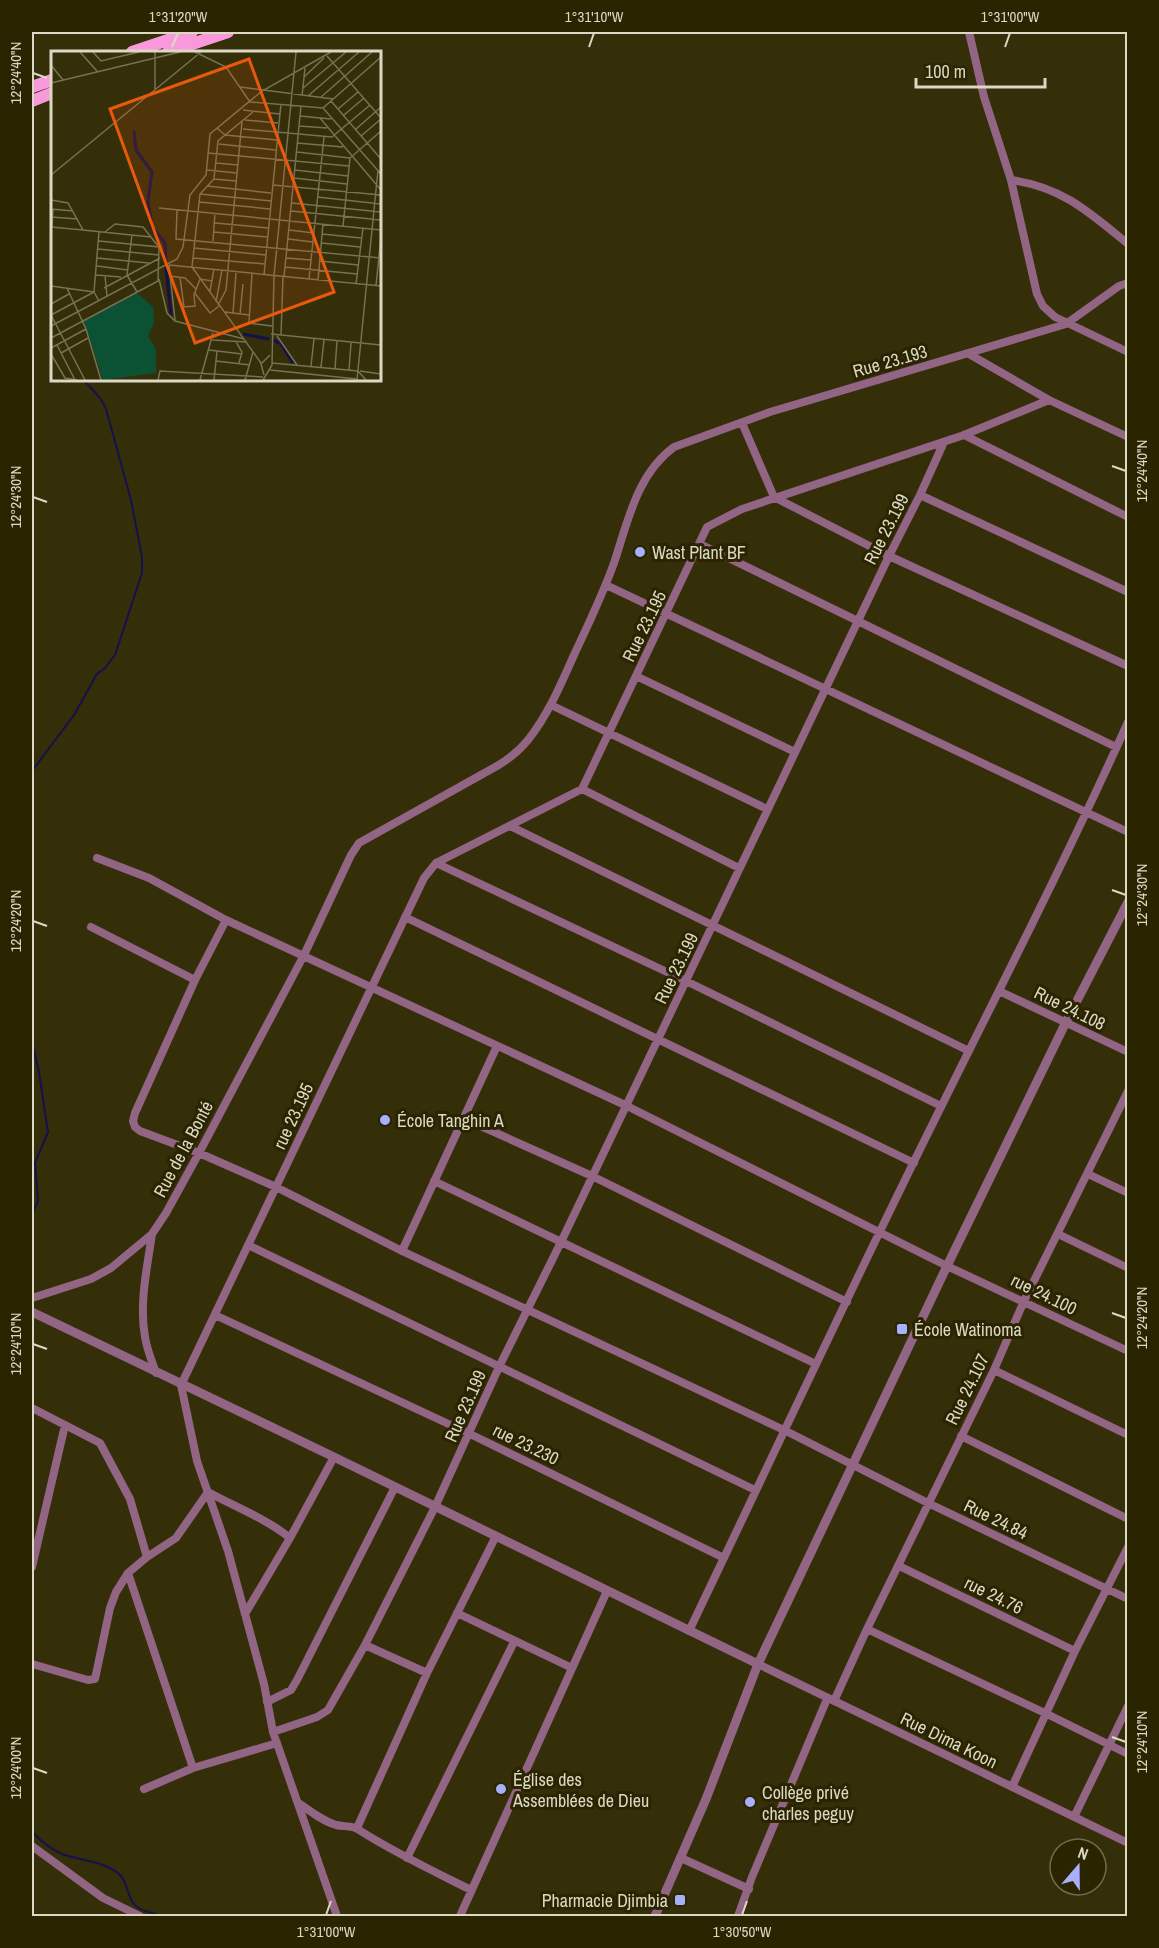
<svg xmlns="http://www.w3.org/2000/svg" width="1159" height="1948" viewBox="0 0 1159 1948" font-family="'Archivo Narrow',sans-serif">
<rect width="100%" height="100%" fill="#342e09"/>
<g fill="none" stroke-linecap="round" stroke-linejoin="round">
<path stroke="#16104c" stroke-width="2" d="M32,771L74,715L97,674L105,668L115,655L142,573V557L131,500L106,409C101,396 92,390 84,380
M32,1042L39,1072L48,1132L35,1163L38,1201L32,1214
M32,1832C41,1841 50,1849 62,1854C78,1860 108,1862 120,1875C128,1883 127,1896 134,1904C140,1912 151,1911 159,1916"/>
<path stroke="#936585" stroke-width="8" d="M969,32L984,97L1011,180L1037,294L1043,306L1055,317L1128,352
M1011,180C1062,187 1089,212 1128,244
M969,354L1049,400L1128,437
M742,423L774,497L889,556L1128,666
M964,435L1128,517
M920,495L1128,592
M700,544L1116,747
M606,585L1128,832
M636,676L795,752
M551,705L767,809
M582,789L739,868
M510,826L969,1051
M97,858L149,878L226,920L625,1105L947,1266L1128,1351
M436,863L686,981L941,1106
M405,917L914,1163
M226,920L195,980L135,1113L133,1121L135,1127L140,1131L199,1153L276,1187L402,1251L786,1431L928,1503L1128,1599
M91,927L195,980
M999,991L1128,1052
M465,1119L592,1176L847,1302
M1088,1174L1128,1193
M434,1181L816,1364
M152,1234C147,1268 139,1304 145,1337C147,1350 152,1361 156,1373
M1058,1234L1128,1268
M248,1245L755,1490
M402,1251L497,1046
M32,1298L91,1279L111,1268L152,1234L166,1213L199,1153L304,955L351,855L359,843L497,766C509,759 519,751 528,740C548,715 561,684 574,655C588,625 603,594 614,563C628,521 637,474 674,447L770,412L1066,324L1119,286L1128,283
M215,1315L470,1434L724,1558
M994,1370L1128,1435
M32,1408L100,1443L130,1499L147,1557
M961,1436L1128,1519
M899,1566L1075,1651
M32,1567L65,1425
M128,1573L193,1768L277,1743
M457,1613L572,1668
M245,1614L290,1538L334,1457
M867,1629L1047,1714L1128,1754
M689,1631C773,1456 855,1279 942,1105C1005,978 1070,851 1128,722
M365,1645L427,1673
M32,1664L88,1680L95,1679L110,1608L116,1592L128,1573L147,1557L176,1538L208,1492C235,1507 267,1519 290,1538
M758,1664L1128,1843
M834,1701L867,1629L994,1370L1024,1301L1128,1091
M267,1702L291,1690L297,1680L395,1487
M273,1732L317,1717L328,1710L365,1645L435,1507L499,1367L561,1242L889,556L920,495L944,442
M1012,1787L1075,1651L1128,1547
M144,1789L193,1768
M300,1804C311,1812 323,1821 336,1825C344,1827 353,1825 359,1830C395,1853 433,1871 471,1890
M1074,1817L1128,1706
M357,1828L427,1673L496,1536
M32,1846L103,1898L140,1916
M407,1858L514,1642
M681,1858L749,1889
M337,1916L273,1732L264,1684L228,1551L197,1461L181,1385L424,878L436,863L582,789L707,527L742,509L964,435L1049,400
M460,1916L607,1591
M738,1916L752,1877L827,1699"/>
<path stroke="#936585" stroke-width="9" d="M32,1312L334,1457L758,1664
M655,1916L706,1799L758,1664L947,1266L1066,1022L1128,902"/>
<path stroke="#f999dc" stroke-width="12" d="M132,52L192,32
M168,52L228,32
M32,87L52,80
M32,101L52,93"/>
</g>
<path fill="none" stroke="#dbd8c4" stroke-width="2" d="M172,47L178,33M589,47L594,33M1005,47L1010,33M33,73L47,78M1112,466L1126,471M33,497L47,502M1112,890L1126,895M33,921L47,926M1112,1313L1126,1318M33,1344L47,1349M1112,1737L1126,1742M33,1768L47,1773M326,1915L331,1901M742,1915L747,1901"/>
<g fill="#a8b0fc" stroke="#2b2400" stroke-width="2">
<circle cx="640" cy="552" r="6"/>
<circle cx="385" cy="1120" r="6"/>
<rect x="896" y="1323" width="12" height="12" rx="3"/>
<circle cx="501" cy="1789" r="6"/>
<circle cx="750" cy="1802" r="6"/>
<rect x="674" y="1894" width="12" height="12" rx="3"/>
</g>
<g text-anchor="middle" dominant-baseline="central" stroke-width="6" stroke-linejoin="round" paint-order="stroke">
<g font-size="18" fill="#dbd8c4" stroke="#2b2400">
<text transform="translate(890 361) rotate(-16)">Rue 23.193</text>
<text transform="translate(886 529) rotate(-63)">Rue 23.199</text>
<text transform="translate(644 626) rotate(-64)">Rue 23.195</text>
<text transform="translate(676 968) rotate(-64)">Rue 23.199</text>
<text transform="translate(1070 1008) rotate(26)">Rue 24.108</text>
<text transform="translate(293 1116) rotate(-65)">rue 23.195</text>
<text transform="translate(183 1149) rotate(-62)">Rue de la Bonté</text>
<text transform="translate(1044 1294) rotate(26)">rue 24.100</text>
<text transform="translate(967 1389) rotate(-64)">Rue 24.107</text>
<text transform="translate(465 1406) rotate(-66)">Rue 23.199</text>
<text transform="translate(526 1444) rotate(26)">rue 23.230</text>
<text transform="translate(996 1519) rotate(26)">Rue 24.84</text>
<text transform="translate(994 1595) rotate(26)">rue 24.76</text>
<text transform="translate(949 1740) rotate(26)">Rue Dima Koon</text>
</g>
<g font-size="18" fill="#dbd8c4" stroke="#2b2400" text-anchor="start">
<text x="652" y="552">Wast Plant BF</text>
<text x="397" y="1120">École Tanghin A</text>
<text x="914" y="1329">École Watinoma</text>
<text x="513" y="1779">Église des<tspan x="513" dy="21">Assemblées de Dieu</tspan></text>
<text x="762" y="1792">Collège privé<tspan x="762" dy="21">charles peguy</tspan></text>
<text x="668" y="1900" text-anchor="end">Pharmacie Djimbia</text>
</g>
</g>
<g transform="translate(51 51)">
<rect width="330" height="330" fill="#342e09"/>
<path d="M86,242L102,256L103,272L97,285L105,298V322L52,329L33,270Z" fill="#0b5234"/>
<path fill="none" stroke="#16104c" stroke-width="3" d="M83,80L85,99L101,121L97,150L101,176L114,192L115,212M115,216L120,264M192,283L218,288M222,289L230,293L242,312"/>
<path fill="none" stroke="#777254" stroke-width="1.5" d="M29,1L46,20M42,1L50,10L88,1M144,1L175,16L199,51L272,57L330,6M276,5L330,67M0,14L12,29M253,26L273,7M0,32L129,1M189,36L282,48M252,37L295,1M104,38V1M251,45L254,17M257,45L308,1M269,47L321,1M280,50L330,108M272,57L330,123M287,58L307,41M192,59L229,63M293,64L313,47M249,65L280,68M269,67L330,139M194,69L227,72M248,75L276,77M166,77L174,84L226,89M192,78L281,86L319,54M305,78L330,56M310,85L330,68M246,92L292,96M168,93L225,99M246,101L299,107M157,102L298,115M165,112L187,114M156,119L186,122M244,119L297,125M0,124L150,1M243,127L296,133M163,128L185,130M222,134L330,144M156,135L220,142M149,143L141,216L210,312M149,143L163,128L167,90L202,61M149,143L220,150M266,146L330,153M0,149L17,152L32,179L100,186M148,151L219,158M241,152L330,161M108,157L330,179M0,158L22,160M126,159L125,188L330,207M240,160L330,169M0,166L27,168M164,172L217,177M292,175L299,107L330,80M0,176L32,179M1,176L2,158M238,179L263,182M54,181L64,173L92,176L107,195M163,181L216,186M271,183L310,187M81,184L76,224L86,241M237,188L262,191M162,190L164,162M271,192L309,196M143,197L215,204M47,198L108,204M46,207L98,212M142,207L214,213M235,207L260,209M269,210L307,214M118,214L330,235M118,214L124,269M46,215L77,219M234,216L306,223M201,222L198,272L221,275M45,224L70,226M213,224L230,53M54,225L56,245M119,225L134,227L145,238M129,226L133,256L144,255L143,244L149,228L161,230M233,226L250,55M108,228L116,262L124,270L193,288M258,228L273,86M267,229L272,173M305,233L312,177M0,235L43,241M325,235L330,185M16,237L35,278L50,329M53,237L109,207M159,240L163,218M143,241L159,262L168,255M48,250L43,241L48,181M165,251L171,219M0,253L18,243M167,254L175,239L191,70M174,261L198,264M182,262L185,222M189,263L192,233M0,264L34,329M0,264L43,241M0,275L126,208L132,196L139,144L155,124L159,83L211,40L280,1M220,283L230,284L232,226M230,284L330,294M226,285L246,314M0,287L107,230L108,196L48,190M161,289L196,291M185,291L191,301L188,312M6,294L24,329M0,297L35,278M158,299L191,303M10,302L37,287M0,303L14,327L26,329M165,310L199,314M221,312L307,320L315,329M260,315L263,288M270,316L273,289M284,318L286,290M219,319L306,328M298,319L300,292M309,320L330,323M213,324L210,313L219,304M107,329L109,320L212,326M149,329L162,282M163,329L166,300M194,329L202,301M212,329L221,314L223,225L245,1M306,329L327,119"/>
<path fill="#e8590c" fill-opacity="0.15" stroke="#e8590c" stroke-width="3" d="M198,8L283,241L144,292L59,58Z"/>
<rect width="330" height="330" fill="none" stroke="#dbd8c4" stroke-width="3"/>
</g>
<rect width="1159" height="1948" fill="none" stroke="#2b2400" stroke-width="66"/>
<g transform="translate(1078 1867) rotate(20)"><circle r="28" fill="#2b2400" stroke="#716c4e" stroke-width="1.5"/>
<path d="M0-4.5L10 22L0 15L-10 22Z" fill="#a8b0fc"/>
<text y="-9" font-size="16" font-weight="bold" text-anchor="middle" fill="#dbd8c4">N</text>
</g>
<path d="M916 78v9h129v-9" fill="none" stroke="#dbd8c4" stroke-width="3"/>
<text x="925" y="78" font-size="18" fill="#dbd8c4" stroke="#2b2400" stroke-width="4.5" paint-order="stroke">100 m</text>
<rect x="33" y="33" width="1093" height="1882" fill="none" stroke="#dbd8c4" stroke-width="2"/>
<g font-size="15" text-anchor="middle" fill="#dbd8c4">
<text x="178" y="22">1°31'20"W</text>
<text x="594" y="22">1°31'10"W</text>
<text x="1010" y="22">1°31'00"W</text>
<text transform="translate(16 73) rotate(-90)" y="5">12°24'40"N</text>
<text transform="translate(1142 471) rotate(-90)" y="5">12°24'40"N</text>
<text transform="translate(16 497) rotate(-90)" y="5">12°24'30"N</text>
<text transform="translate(1142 895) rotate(-90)" y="5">12°24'30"N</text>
<text transform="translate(16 921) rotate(-90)" y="5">12°24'20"N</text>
<text transform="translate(1142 1318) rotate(-90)" y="5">12°24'20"N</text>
<text transform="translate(16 1344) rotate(-90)" y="5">12°24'10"N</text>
<text transform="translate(1142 1742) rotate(-90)" y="5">12°24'10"N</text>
<text transform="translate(16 1768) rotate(-90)" y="5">12°24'00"N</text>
<text x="326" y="1937">1°31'00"W</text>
<text x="742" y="1937">1°30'50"W</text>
</g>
</svg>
